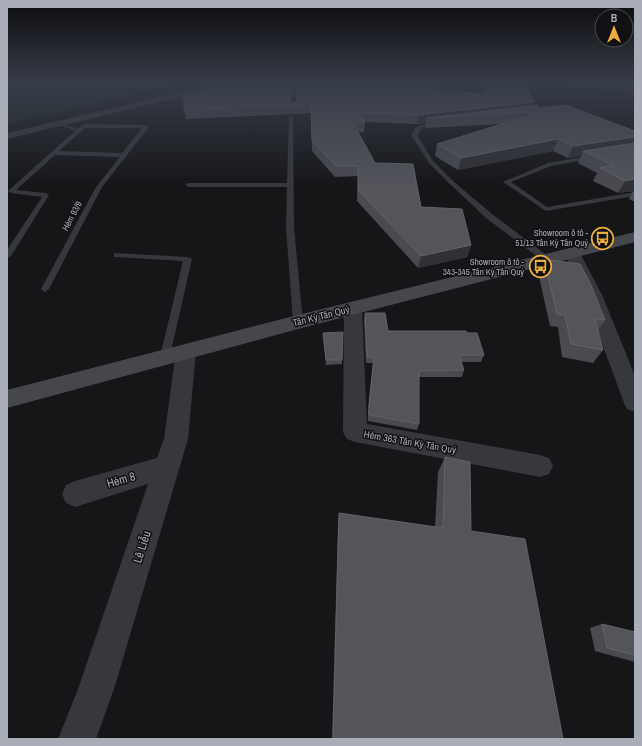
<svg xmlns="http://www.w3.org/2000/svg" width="642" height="746" viewBox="0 0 642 746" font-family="'Archivo Narrow',sans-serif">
<rect width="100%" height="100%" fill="#161618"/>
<path fill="#1e261f" d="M7,83H187L7,124Z"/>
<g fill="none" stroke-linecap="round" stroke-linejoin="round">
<path fill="#37383d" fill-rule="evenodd" d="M289,117L293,118L294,227L303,322L298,325L293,322L286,227L287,187H188L185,185L188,183H287Z
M57,122L77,129L84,124L146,125L149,127L102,187L49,289L45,292L41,289L96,187L120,157L55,155L16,190L46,193L49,195L11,256L7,258V250L42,197L11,193L8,191L75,131L57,124ZM85,128H142L122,153L59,151Z
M428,123L440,122L443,124L423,127L417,135L433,161L453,181L492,214L549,257L550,259L549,261H543L486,218L449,183L429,163L411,135L416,127Z
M593,155L596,157L595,158L551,166L511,182L547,207L635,192V196L546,211L503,182L548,163Z
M114,253L188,257L192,259L169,360H161L160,357L183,261L117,257H114Z"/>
<path fill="#37383d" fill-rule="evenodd" d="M273,83H285L295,85L297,95L296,97H290L288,88Z
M560,83H586L635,88V92L564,85Z
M572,248L577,250L580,253L603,297L635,376V412L627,409L624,403L585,297L564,253L567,250Z
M353,302L359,304L362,308L367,424L540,455L549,458L553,466L549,474L540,477L355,442L347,439L343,432L344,308L347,304Z
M186,344L193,346L196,351L188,439L114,689L96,739H58L78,689L148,484L75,507L66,503L62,494L66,485L75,481L157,458L164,439L176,351L179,346Z"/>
<path fill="#37383d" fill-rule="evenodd" d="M218,83H231L230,85L7,139V133Z"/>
<path fill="#45474d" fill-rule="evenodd" d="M635,232V242L298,329L7,408V390L298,315Z"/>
</g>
<path fill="#4a4a50" d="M289,83H407L437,86L436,90L483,94L481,84V83H525L533,106L539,108L635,131V202L629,199L633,191L618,193L593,181L597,173L578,163L581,156L568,158L553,151L458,170L435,156L437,144L500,124L425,128L426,123L417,124L364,122L365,123L364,132H358L375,163L421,207L471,245L467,257L418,268L357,201L358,176L335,177L312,151L311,113L186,119L184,110L290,100L293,103L297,101V90L295,84Z
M544,259L605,320L598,330L603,350L593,363L562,357L558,327L550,326L538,272Z
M365,313L388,331L467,333L484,355L481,362H461L464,370L462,377H419V424L417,430L368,421V411L373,363H366L364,320Z
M323,333L342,360V364L326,365Z
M445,457L471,531L563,739H332L338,526L339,513L435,527L438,472Z
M602,624L635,632V662L595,651L590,628Z"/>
<path fill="#313135" d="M534,102L531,110L427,118L426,123L417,124L418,115Z
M635,137V142L632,148L583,151L581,156L568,158L573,146Z
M558,139L553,151L458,170L461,158Z
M635,179V188L633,191L618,193L625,181Z
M471,245L467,257L418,268L421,256Z"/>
<path fill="#54555b" stroke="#626369" d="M239,83H287L289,90L290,100L293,103L297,101V89L359,87L356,83H407L437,86L435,90L487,94L484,83H525L534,102L418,115L358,112L365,123H353L375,163L413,164L421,207L462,209L471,245L421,256L358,190V166H336L312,141L311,105L184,110V96Z
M297,83H344L298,84Z
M537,105L539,108L566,105L635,131V137L573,146L558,139L461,158L437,144L528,116V112L427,118Z
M635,143V179L625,181L600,168L613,165L583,151Z
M544,259L580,264L591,285L605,320L595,319L603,350L571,344L565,315L557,314Z
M365,313H385L388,331H466L467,333H477L484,355H459L464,370L419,371V424L369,415V405L374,357H367Z
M343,332L342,360H326L323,333Z
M445,457L470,462L471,531L525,539L563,739H333L339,513L443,528Z
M602,624L635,632V655L607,648Z"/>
<linearGradient id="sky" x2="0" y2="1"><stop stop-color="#0c0c0d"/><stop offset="0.44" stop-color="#363c48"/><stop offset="1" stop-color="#363c48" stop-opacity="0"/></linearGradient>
<rect width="642" height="187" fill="url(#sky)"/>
<defs>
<symbol id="bus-ring" viewBox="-11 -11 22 22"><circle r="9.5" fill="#111113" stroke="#eaae3c" stroke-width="1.5"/><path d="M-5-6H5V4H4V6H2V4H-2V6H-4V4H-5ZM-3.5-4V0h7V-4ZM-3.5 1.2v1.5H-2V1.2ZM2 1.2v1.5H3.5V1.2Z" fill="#eaae3c"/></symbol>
</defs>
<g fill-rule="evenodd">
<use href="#bus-ring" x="590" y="226" width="25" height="25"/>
<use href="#bus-ring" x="528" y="254" width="25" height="25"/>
</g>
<g text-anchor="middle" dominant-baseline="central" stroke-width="3" stroke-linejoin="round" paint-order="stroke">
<g font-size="9" fill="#a9adb7" stroke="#111113">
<text transform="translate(72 216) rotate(-62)">Hẻm 93/9</text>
</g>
<g font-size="9" fill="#a9adb7" stroke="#111113" text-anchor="end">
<text x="588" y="233">Showroom ô tô -<tspan x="588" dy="10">51/13 Tân Kỳ Tân Quý</tspan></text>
<text x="524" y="262">Showroom ô tô -<tspan x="524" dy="10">343-345 Tân Kỳ Tân Quý</tspan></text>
</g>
<g font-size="10" fill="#a9adb7" stroke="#111113">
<text transform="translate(321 316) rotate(-14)">Tân Kỳ Tân Quý</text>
<text transform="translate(410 442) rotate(10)">Hẻm 363 Tân Kỳ Tân Quý</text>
</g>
<g font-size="12" fill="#a9adb7" stroke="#111113">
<text transform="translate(121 480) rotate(-16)">Hẻm 8</text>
<text transform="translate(142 547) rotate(-72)">Lê Liễu</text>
</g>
</g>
<rect width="642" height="746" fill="none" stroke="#a9adb7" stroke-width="16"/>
<g transform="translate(614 28)"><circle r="19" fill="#111113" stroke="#4e4f55"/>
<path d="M0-3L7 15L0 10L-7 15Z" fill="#eaae3c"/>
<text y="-6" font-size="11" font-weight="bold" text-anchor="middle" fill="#a9adb7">B</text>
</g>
</svg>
